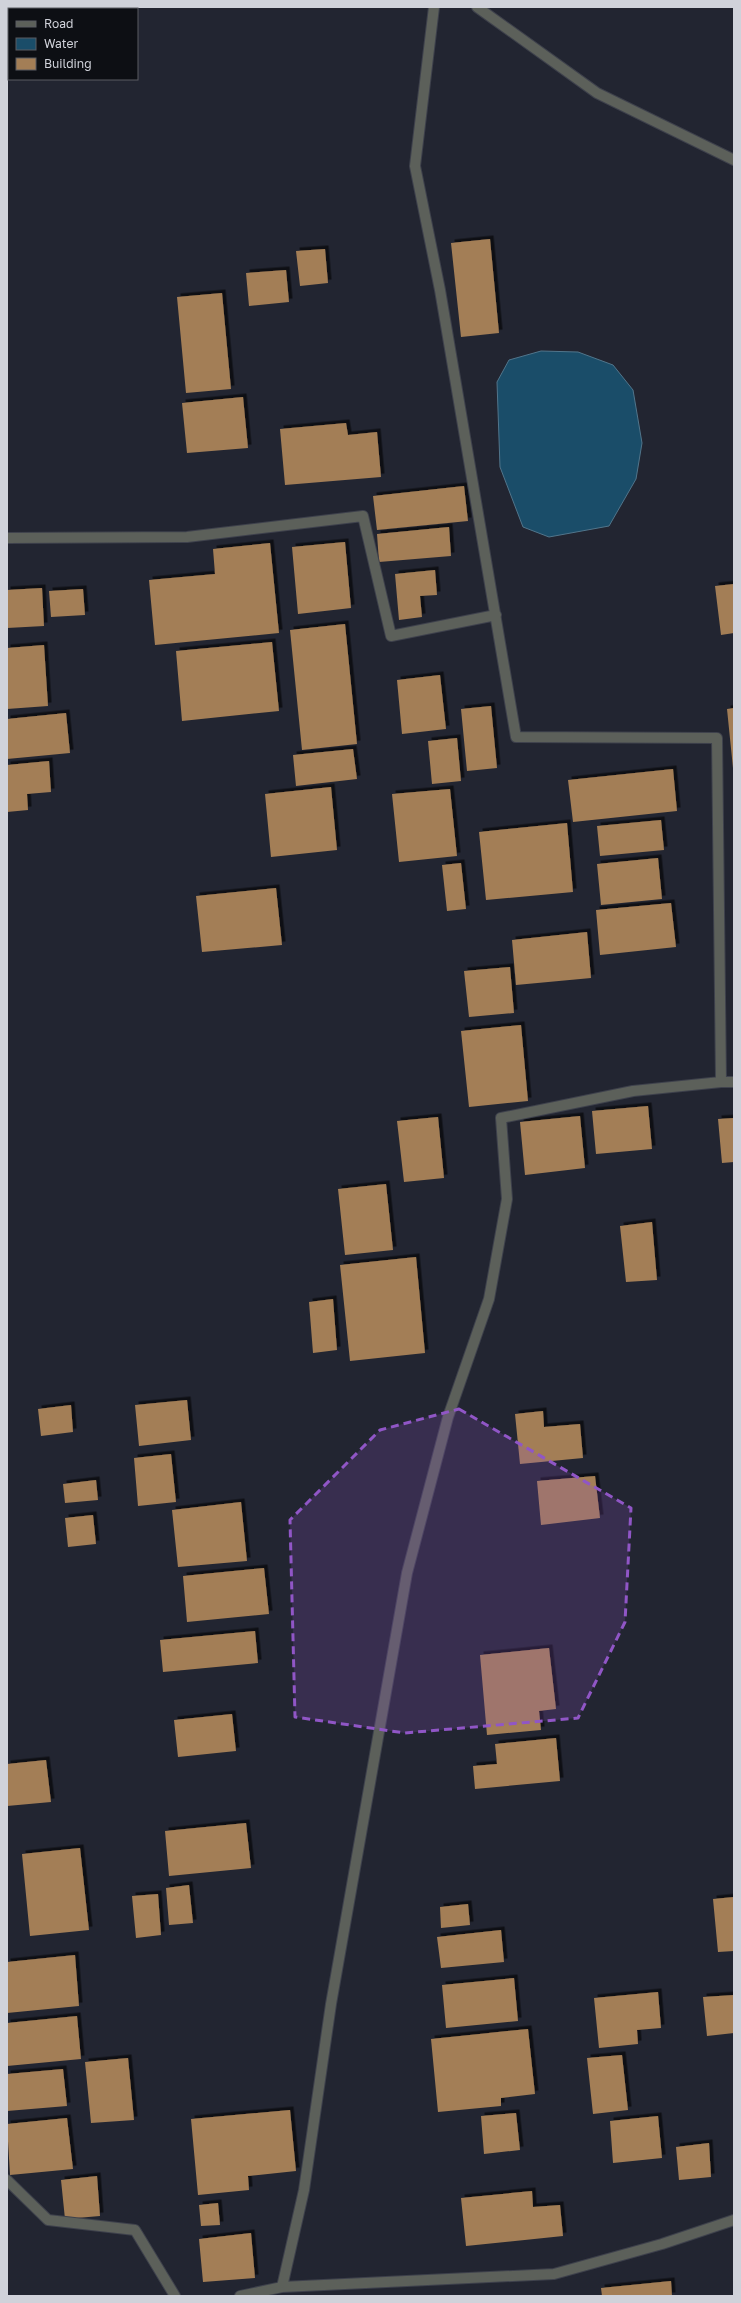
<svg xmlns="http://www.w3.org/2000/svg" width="741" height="2303" viewBox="0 0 741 2303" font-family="'Golos Text',sans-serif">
<defs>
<filter id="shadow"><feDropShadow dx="3.5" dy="-3.5" stdDeviation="0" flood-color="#0009"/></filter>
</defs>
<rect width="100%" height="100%" fill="#222531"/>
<path fill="#1a4d69" stroke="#51758b" d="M541,351L578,352L613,365L633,390L642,443L636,479L609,526L549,537L523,527L500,467L497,382L509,360Z"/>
<path fill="#a37e56" filter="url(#shadow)" d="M490,239L499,333L461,337L451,243Z
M325,249L328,283L300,286L296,251Z
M286,270L289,302L249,306L246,273Z
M222,293L231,389L186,393L177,297Z
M243,397L248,448L187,453L182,403Z
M346,423L348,435L377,432L381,477L285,485L280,429Z
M464,486L468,521L377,530L373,496Z
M449,527L451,556L379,562L377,534Z
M345,542L351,608L298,614L292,547Z
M270,543L279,633L155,645L149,580L215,574L213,549Z
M435,570L437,595L420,596L422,617L399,620L395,574Z
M734,584V633L721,635L715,586Z
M42,588L44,626L7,628V590Z
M83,589L85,615L51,617L49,591Z
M345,624L357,744L302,750L290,630Z
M272,642L279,711L182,721L176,651Z
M44,645L48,706L7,709V648Z
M440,675L446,729L402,734L397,680Z
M491,706L497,768L467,771L461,709Z
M734,708V768H733L727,709Z
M66,713L70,753L7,759V719Z
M457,738L461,781L432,784L428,741Z
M353,749L357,779L296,786L293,755Z
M49,761L51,792L27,794L28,810L7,812V765Z
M673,769L677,811L573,822L568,780Z
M331,787L337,850L271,857L265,794Z
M450,789L457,856L399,862L392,794Z
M661,820L664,850L600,856L597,826Z
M567,823L573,892L486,900L479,832Z
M658,858L662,899L601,905L597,864Z
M461,863L466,909L447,911L442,865Z
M276,888L282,945L202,952L196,896Z
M671,903L676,947L600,955L596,910Z
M587,932L591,978L516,985L512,940Z
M510,967L514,1013L469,1017L464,971Z
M521,1025L528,1101L469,1107L461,1031Z
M648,1106L652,1149L596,1154L592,1111Z
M580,1116L585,1168L525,1175L520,1122Z
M438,1117L444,1178L404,1182L397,1121Z
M734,1118V1162L722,1163L718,1119Z
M386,1184L393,1250L345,1255L338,1189Z
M652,1222L657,1280L626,1282L620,1226Z
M416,1257L425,1353L350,1361L340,1265Z
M333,1299L337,1350L313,1353L309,1302Z
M187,1400L191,1440L139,1446L135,1405Z
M71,1405L73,1432L41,1436L38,1409Z
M543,1411L544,1427L580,1424L583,1458L520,1464L515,1414Z
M171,1454L176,1502L138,1506L134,1458Z
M595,1476L600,1518L541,1525L537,1481Z
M96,1480L98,1500L65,1503L63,1484Z
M241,1502L247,1561L178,1567L172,1510Z
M93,1515L96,1544L68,1547L65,1518Z
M264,1568L269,1614L187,1622L183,1576Z
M255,1631L258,1663L163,1672L160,1640Z
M549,1648L556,1709L539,1711L541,1730L487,1735L480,1655Z
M232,1714L236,1751L178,1757L174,1720Z
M556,1738L560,1781L475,1789L473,1766L497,1764L495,1744Z
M46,1760L51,1802L7,1806V1764Z
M246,1823L251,1868L169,1876L165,1831Z
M80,1848L89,1930L30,1936L22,1854Z
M189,1885L193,1923L169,1925L166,1888Z
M158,1894L161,1935L136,1938L132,1896Z
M734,1897V1951L718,1952L713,1899Z
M468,1904L470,1925L441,1928L440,1907Z
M501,1930L504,1962L441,1968L437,1937Z
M75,1955L79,2006L7,2013V1962Z
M514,1978L518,2021L446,2028L442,1985Z
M658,1992L661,2028L637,2030L638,2044L599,2048L594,1998Z
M734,1995V2033L707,2036L703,1997Z
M77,2016L81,2059L7,2066V2023Z
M528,2029L535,2094L501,2098V2106L438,2112L431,2039Z
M622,2055L628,2110L593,2114L587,2058Z
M128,2058L134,2120L91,2123L85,2062Z
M63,2069L67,2106L7,2111V2074Z
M290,2110L296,2171L248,2176L249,2190L198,2195L191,2119Z
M516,2113L520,2150L484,2154L481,2116Z
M658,2116L662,2158L613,2163L610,2121Z
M67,2118L73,2169L10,2175L7,2124Z
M709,2143L711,2177L679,2180L676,2147Z
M97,2176L100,2216L65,2219L61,2180Z
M532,2191L533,2207L560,2205L563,2236L466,2246L461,2198Z
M218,2203L220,2225L201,2226L199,2205Z
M251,2233L255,2278L203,2282L199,2239Z
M671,2281L672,2296H602L601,2288Z"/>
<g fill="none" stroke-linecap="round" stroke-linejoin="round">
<defs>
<path id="minor" d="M434,7L415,166L440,290L516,737L717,738L721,1082H734
M477,7L597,93L734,160
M7,538L187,537L363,516L391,636L496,615
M7,2180L48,2220L135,2230L175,2296
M282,2287L304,2190L331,2004L407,1573L448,1417L489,1299L507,1199L501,1118L633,1091L721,1082
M240,2296L282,2287L554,2274L662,2244L734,2220"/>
</defs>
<use href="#minor" stroke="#3e414c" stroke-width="12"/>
<use href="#minor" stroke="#5c605a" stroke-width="10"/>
</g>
<path fill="#9056c6" fill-opacity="0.2" stroke="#9056c6" stroke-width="3" stroke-dasharray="8 5" stroke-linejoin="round" d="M459,1409L631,1508L625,1622L578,1718L405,1733L295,1717L290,1520L380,1430Z"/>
<rect width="741" height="2303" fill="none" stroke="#d0d2da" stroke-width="16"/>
<rect x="8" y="8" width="130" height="72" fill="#0d0f14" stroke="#5b5d63"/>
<rect x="16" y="21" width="20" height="6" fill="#5c605a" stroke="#5b5d63"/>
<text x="44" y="28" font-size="12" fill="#d0d2da">Road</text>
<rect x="16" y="38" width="20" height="12" fill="#1a4d69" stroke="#5b5d63"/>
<text x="44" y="48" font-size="12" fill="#d0d2da">Water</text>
<rect x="16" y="58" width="20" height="12" fill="#a37e56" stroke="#5b5d63"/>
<text x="44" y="68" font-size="12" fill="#d0d2da">Building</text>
</svg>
